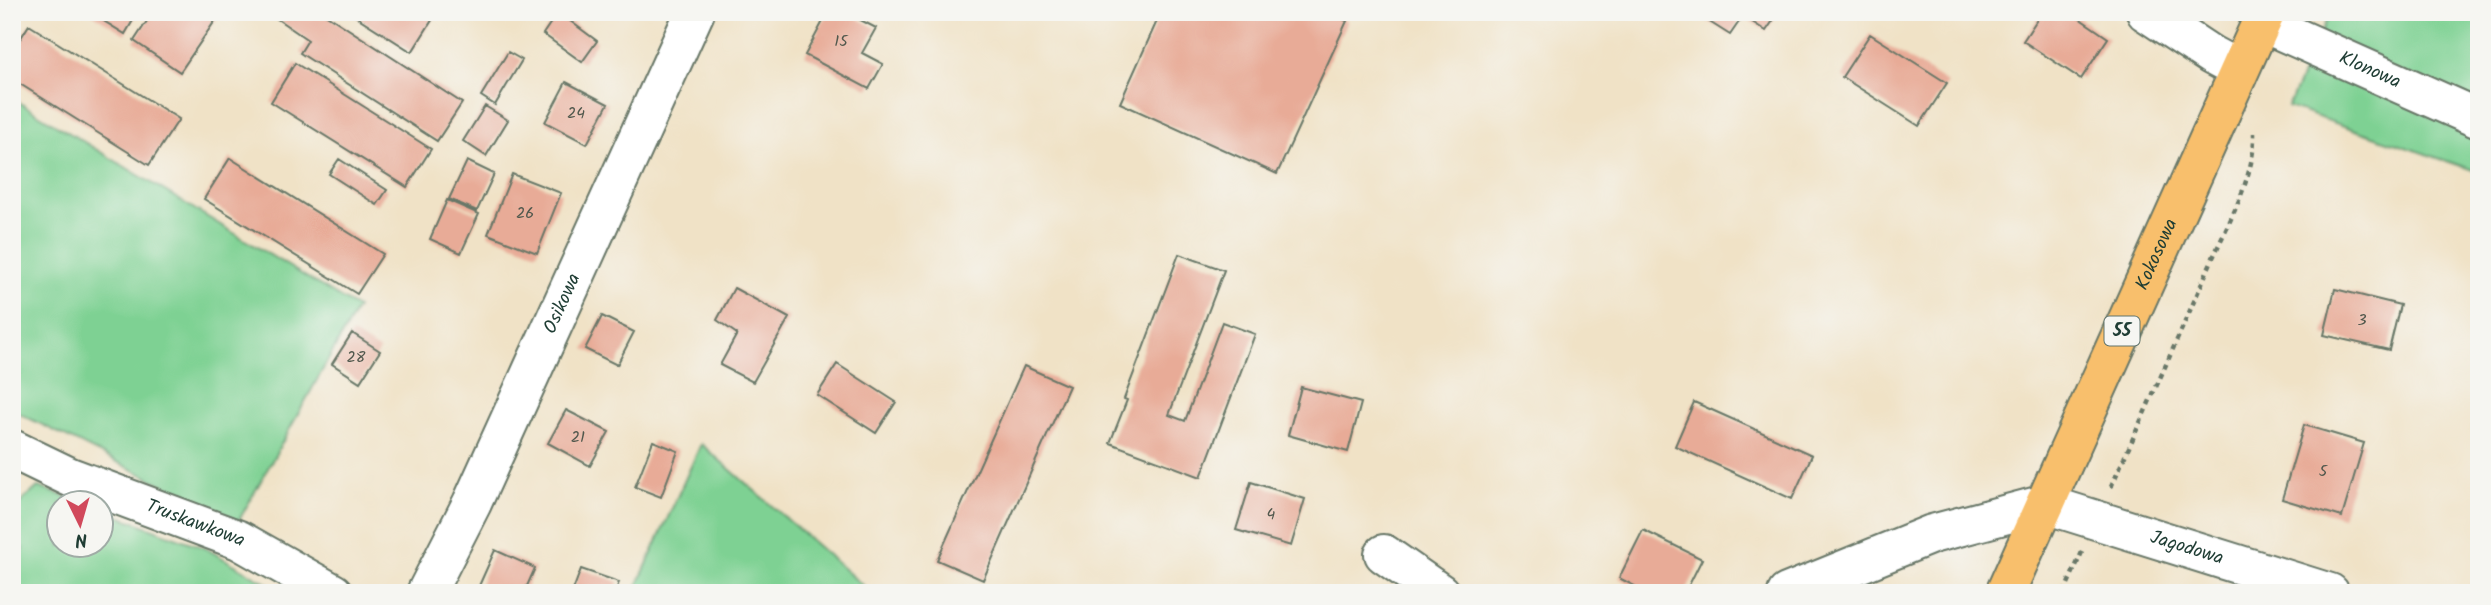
<svg xmlns="http://www.w3.org/2000/svg" width="2491" height="605" viewBox="0 0 2491 605" font-family="Kalam,sans-serif">
<rect width="100%" height="100%" fill="#f6f6f2"/>
<filter id="ink" filterUnits="userSpaceOnUse"><feTurbulence type="fractalNoise" baseFrequency=".0143" numOctaves="2"/><feDisplacementMap in="SourceGraphic" scale="14" xChannelSelector="R" yChannelSelector="G"/><feConvolveMatrix kernelMatrix="1 2 1 2 8 2 1 2 1" color-interpolation-filters="sRGB"/></filter>
<filter id="wash" filterUnits="userSpaceOnUse"><feTurbulence type="fractalNoise" baseFrequency=".00686" numOctaves="4" result="noise"/><feDisplacementMap in="SourceGraphic" scale="28" xChannelSelector="R" yChannelSelector="G"/><feGaussianBlur stdDeviation="1.57" result="paint"/><feColorMatrix in="noise" values="0 0 0 0 0 0 0 0 0 0 0 0 0 0 0 0 0 1.4 0 .05"/><feComposite in="paint" operator="in"/></filter>
<g filter="url(#wash)">
<rect width="100%" height="100%" fill="#f0e2c6"/>
<path fill="#7ed193" stroke="#4e8764" stroke-width="2" d="M2330,12H2479V172L2288,107Z
M12,98L357,308L238,522L12,410Z
M701,444L868,590L872,593H634Z
M38,487L83,503L60,504V546H102V510L205,548L284,593H12V567L24,549L12,541V510Z"/>
<g id="blocks">
<path fill="#e8ab97" d="M89,12H138L125,34Z
M153,12H221L180,72L134,41Z
M267,12H322L462,103L437,141L300,53L308,40Z
M349,12H426L434,17L412,52Z
M558,12L597,41L582,62L543,34Z
M828,12H845L876,28L862,53L883,64L869,89L805,55Z
M1161,12H1327L1347,21L1277,174L1120,103Z
M1702,12H1779L1766,31L1743,16L1730,35L1700,16Z
M2042,12H2070L2108,38L2081,79L2023,41Z
M29,25L179,119L149,165L12,79V52Z
M1870,34L1947,83L1919,126L1842,77Z
M508,52L522,60L495,105L481,96Z
M295,63L431,149L407,187L271,102Z
M566,82L608,104L587,144L545,122Z
M485,106L508,120L486,156L463,141Z
M230,158L383,254L357,294L204,199Z
M339,159L387,190L377,205L329,174Z
M467,161L494,174L477,211L449,199Z
M512,174L561,193L537,253L488,234Z
M447,200L479,214L461,253L430,239Z
M1179,254L1224,270L1169,415L1185,421L1222,322L1255,334L1201,477L1110,443L1127,400L1124,399Z
M734,288L789,318L753,382L720,365L737,334L717,320Z
M2335,289L2400,305L2389,350L2324,335Z
M602,316L634,332L617,365L585,349Z
M352,333L380,351L360,382L332,364Z
M837,364L896,402L876,433L817,395Z
M1024,366L1069,386L983,580L937,560Z
M1301,387L1361,403L1348,452L1288,435Z
M1694,402L1812,455L1792,499L1675,446Z
M566,410L609,432L590,466L548,443Z
M2304,425L2364,443L2342,517L2282,499Z
M653,441L678,451L661,497L635,487Z
M1251,482L1305,499L1291,546L1236,530Z
M1643,530L1702,559L1685,593H1648L1619,578Z
M495,550L535,568L524,593H489L478,588Z
M581,569L619,582L615,593H572Z"/>
</g>
</g>
<g filter="url(#ink)">
<use href="#blocks" fill-opacity="0" stroke="#687767" stroke-width="2"/>
<g fill="none" stroke-linecap="round" stroke-linejoin="round">
<defs>
<g id="minor">
<path d="M2146,12L2211,55L2239,70"/>
<path id="s1" d="M2261,22L2479,119"/>
<path id="s2" d="M12,449L70,477L239,540L333,593"/>
<path d="M1384,554L1440,593"/>
<path id="s3" d="M426,593L472,503L695,12"/>
<path id="s4" d="M1787,593L1932,534L2045,504L2330,593"/>
</g>
<g id="major">
<path id="s5" d="M2005,593L2266,12"/>
</g>
</defs>
<use href="#minor" stroke="#687767" stroke-width="42"/>
<use href="#major" stroke="#687767" stroke-width="42"/>
<path stroke="#687767" stroke-width="4.5" stroke-dasharray="5 5" stroke-linecap="butt" d="M2111,487C2145,412 2179,336 2212,260C2229,221 2255,177 2254,133
M2064,593L2082,552"/>
<use href="#minor" stroke="#fff" stroke-width="38"/>
<use href="#major" stroke="#f8bf6c" stroke-width="38"/>
</g>
</g>
<g text-anchor="middle" dominant-baseline="central" stroke-width="5" stroke-linejoin="round" paint-order="stroke">
<g font-size="16" fill="#51584d">
<text x="841" y="41">15</text>
<text x="576" y="113">24</text>
<text x="525" y="213">26</text>
<text x="2362" y="320">3</text>
<text x="356" y="357">28</text>
<text x="578" y="437">21</text>
<text x="2323" y="471">5</text>
<text x="1271" y="514">4</text>
</g>
<rect fill="#f6f6f2" stroke="#60746d" stroke-width="2" x="2104.5" y="316.5" width="35" height="29" rx="5"/>
<g font-size="18" font-weight="bold" fill="#1f3d34">
<text x="2122" y="331">55</text>
</g>
<g font-size="19" fill="#1f3d34" stroke="#f6f6f2">
<text stroke="none"><textPath href="#s1" startOffset="119">Klonowa</textPath></text>
<text stroke="none"><textPath href="#s5" startOffset="371">Kokosowa</textPath></text>
<text stroke="none"><textPath href="#s3" startOffset="320">Osikowa</textPath></text>
<text stroke="none"><textPath href="#s2" startOffset="198">Truskawkowa</textPath></text>
<text stroke="none"><textPath href="#s4" startOffset="422">Jagodowa</textPath></text>
</g>
</g>
<rect width="2491" height="605" fill="none" stroke="#f6f6f2" stroke-width="42"/>
<g transform="translate(80 524) rotate(175)"><circle r="33" fill="#f6f6f2" stroke="#a0aca6" stroke-width="2"/>
<path d="M0-5L12 26L0 18L-12 26Z" fill="#d1495b"/>
<text y="-10" font-size="19" font-weight="bold" text-anchor="middle" fill="#1f3d34">N</text>
</g>
</svg>
